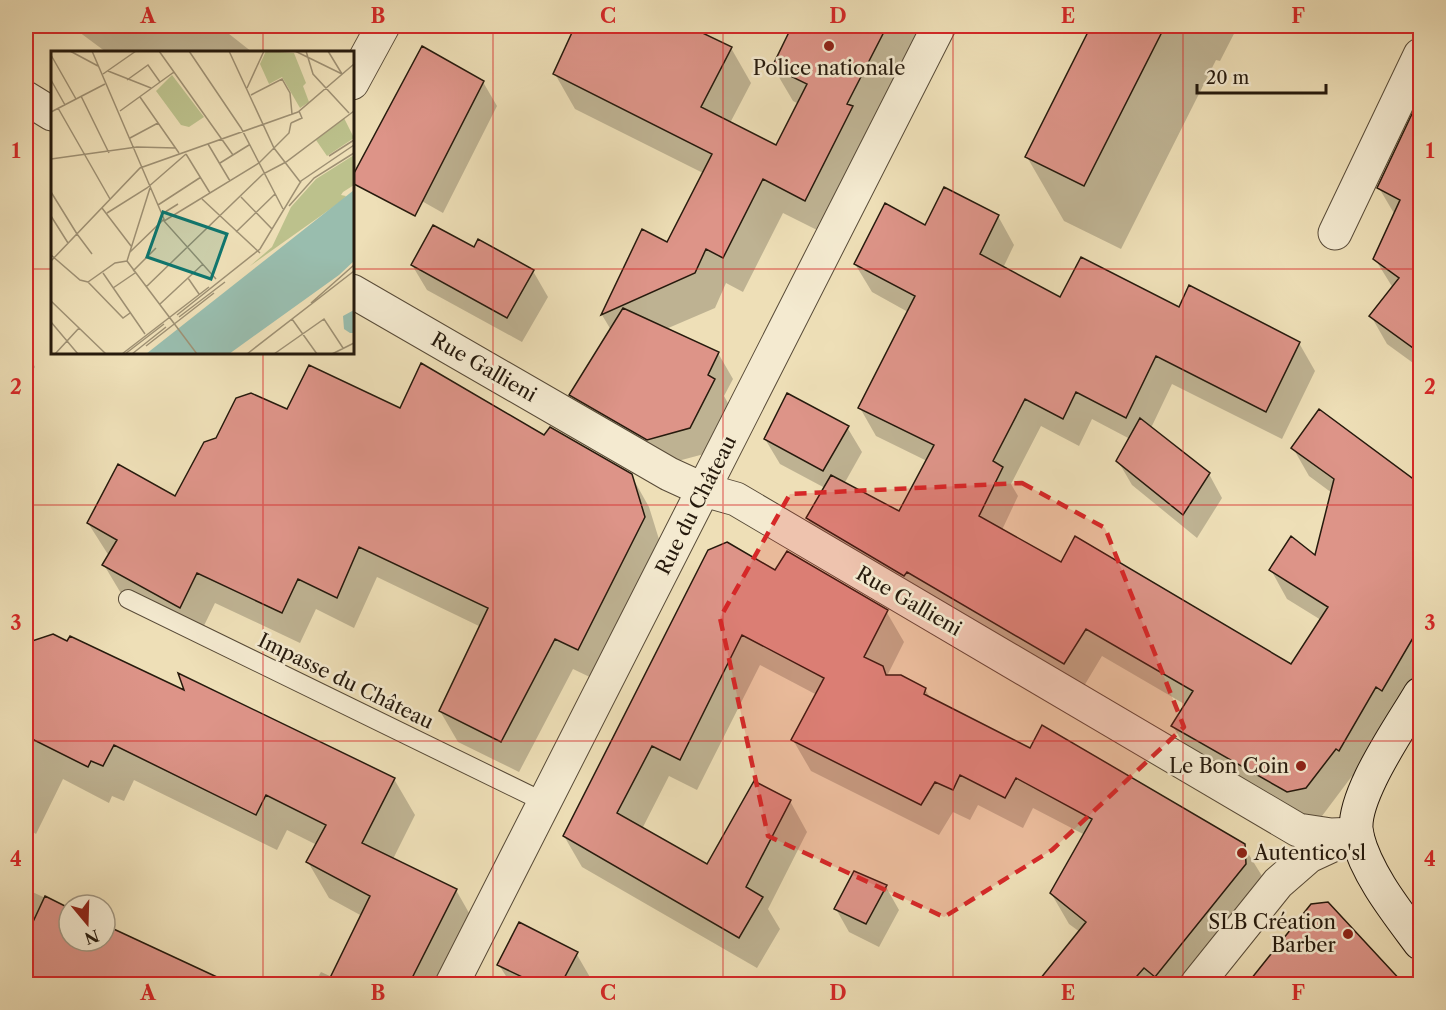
<svg xmlns="http://www.w3.org/2000/svg" width="1446" height="1010" viewBox="0 0 1446 1010" font-family="'Libre Caslon Text',serif">
<rect width="100%" height="100%" fill="#eedfb7"/>
<filter id="stains"><feTurbulence type="fractalNoise" baseFrequency=".00333" numOctaves="4"/><feColorMatrix values="0 0 0 0 .2 0 0 0 0 .09 0 0 0 0 .02 0 0 0 .5 -.17"/></filter>
<radialGradient id="worn" r=".72"><stop offset=".6" stop-color="#630" stop-opacity="0"/><stop offset="1" stop-color="#630" stop-opacity=".3"/></radialGradient>
<path fill="#0003" d="M71,26H219L252,52H106Z
M577,26H685L731,48L751,83L730,123L777,147L799,104L793,101L773,67L794,26H924L825,234L783,213L743,292L726,283L715,308L666,329L718,353L733,379L724,396L729,405L704,454L663,465L586,420L571,395L611,330L602,315L643,231L668,244L703,173L575,109L555,74Z
M1093,26H1238L1220,61L1216,60L1121,249L1064,221L1027,157Z
M483,82L497,106L443,213L381,178Z
M1420,110V368L1387,344L1371,316L1393,288L1375,259L1395,215L1379,188Z
M998,216L1014,245L1003,268L1060,299L1180,309L1299,343L1315,371L1282,439L1172,384L1151,428L1209,474L1222,498L1197,538L1132,485L1118,461L1130,439L1092,419L1079,446L1041,426L1011,484L1018,496L1002,530L1062,564L1291,666L1321,620L1287,599L1271,570L1316,558L1332,493L1309,476L1293,448L1415,482L1420,473V681L1355,778L1352,776L1322,816L1304,820L1189,754L1173,726L1186,705L1102,656L1081,691L824,547L807,518L825,488L780,464L765,439L847,427L862,452L844,484L899,513L927,461L876,436L860,408L908,312L872,292L855,264L926,227Z
M479,241L533,271L548,297L522,342L427,290L412,265L475,250Z
M26,350L35,367L26,381Z
M401,410L545,437L631,475L649,507L662,549L596,680L573,669L519,772L458,742L440,711L481,627L377,577L354,628L316,609L300,643L215,603L198,638L122,595L104,565L109,556L88,523L176,498L288,411Z
M776,572L886,611L904,642L887,676L925,689L931,699L1031,750L1243,845L1262,876L1263,895L1191,984H1026L1031,978L1039,984L1080,932L1069,924L1051,893L1085,835L1033,808L1023,828L978,805L970,820L953,812L939,835L811,771L793,740L817,695L760,665L697,790L669,776L642,829L708,866L790,801L807,832L768,909L780,929L757,968L582,867L564,836Z
M53,636L394,779L415,815L393,859L456,890L477,927L448,984H314L321,972L332,977L362,916L329,898L308,862L317,845L287,830L277,850L134,780L124,801L112,796L109,803L63,779L36,834L30,830L26,840V645Z
M886,887L899,910L879,947L849,932L836,909Z
M26,889L69,909V941H105V926L229,984H26Z
M1328,903L1402,984H1249L1311,905Z
M576,953L591,979L588,984H511L499,965Z"/>
<path fill="#dd9488" stroke="#261a0d" stroke-width="1.5" d="M575,26H688L732,47L701,107L776,145L807,84L772,67L792,26H887L847,104L853,106L805,201L763,179L723,258L706,249L695,273L601,315L642,229L667,242L712,154L553,74Z
M1091,26H1165L1084,186L1025,157Z
M422,46L484,81L415,216L352,183V177Z
M1420,97V353L1369,316L1399,278L1373,259L1400,200L1377,188Z
M944,187L999,215L980,254L1060,297L1081,257L1179,307L1189,285L1300,342L1266,412L1156,356L1126,418L1076,392L1063,419L1025,399L993,461L1003,467L979,516L1061,562L1075,536L1291,664L1328,607L1269,570L1291,536L1315,555L1334,479L1291,448L1319,409L1420,484V626L1382,691L1376,687L1339,751L1336,749L1306,788L1287,792L1171,726L1193,691L1086,629L1064,664L907,572L904,576L806,518L831,475L899,511L934,445L858,408L915,296L854,264L885,203L925,225Z
M433,225L474,247L478,239L534,270L507,318L411,265Z
M623,308L719,352L708,375L715,379L690,428L647,440L569,395Z
M421,363L544,435L550,427L632,474L645,517L578,650L555,639L501,742L439,711L488,608L359,547L337,598L298,579L282,613L197,573L180,608L102,565L117,540L87,523L118,464L175,496L204,442L216,438L236,398L251,393L287,409L309,365L400,408Z
M787,393L849,426L823,471L764,439Z
M1140,418L1210,473L1183,515L1116,461Z
M727,542L775,570L787,551L888,610L864,657L883,666L886,675H901L926,688L924,694L1030,748L1042,725L1245,844L1246,864L1155,977L1144,968L1130,984H1036L1086,922L1050,893L1092,819L1016,778L1005,798L960,775L953,790L935,782L921,805L791,740L824,678L742,635L680,760L652,746L617,813L707,864L754,781L791,800L746,887L763,897L739,938L563,836L708,550Z
M53,634L67,641L70,636L184,690L178,673L395,778L362,843L457,889L409,984H327L370,896L306,862L326,825L266,795L256,815L114,745L103,766L91,761L88,767L26,736V643Z
M854,871L887,885L866,924L834,909Z
M45,896L69,908V941H105V925L232,984H26V937Z
M1328,902L1404,984H1247L1311,904Z
M519,922L578,952L561,984H537L497,965Z"/>
<g fill="none" stroke-linecap="round" stroke-linejoin="round">
<defs>
<path id="service" d="M128,599L544,802"/>
<path id="minor" d="M352,83L383,26
M26,98L52,114
M1335,233L1420,55
M352,291L669,474L704,490L736,499L1298,830L1331,835L1357,834
M452,984L939,26
M1197,984L1278,883L1309,856L1350,837"/>
<path id="secondary" d="M1420,694C1402,725 1348,800 1357,836C1367,875 1397,912 1420,943"/>
</defs>
<use href="#service" stroke="#584b38" stroke-width="20"/>
<use href="#minor" stroke="#584b38" stroke-width="35"/>
<use href="#secondary" stroke="#261a0d" stroke-width="35"/>
<use href="#service" stroke="#f4ead0" stroke-width="18"/>
<use href="#minor" stroke="#f4ead0" stroke-width="33"/>
<use href="#secondary" stroke="#f4ead0" stroke-width="33"/>
</g>
<path fill="#d62828" fill-opacity="0.2" stroke="#d62828" stroke-width="4.5" stroke-dasharray="12 8" stroke-linejoin="round" d="M1022,483L1105,528L1184,727L1052,850L944,917L768,836L720,618L790,494Z"/>
<path fill="none" stroke="#d62828" stroke-width="1.5" stroke-opacity="0.55" d="M263,26V52M493,26V984M723,26V984M953,26V984M1183,26V984M26,269H52M352,269H1420M263,352V984M26,505H1420M26,741H1420"/>
<g fill="#8f2418" stroke="#f4ead0" stroke-width="2">
<circle cx="829" cy="46" r="6"/>
<circle cx="1301" cy="766" r="6"/>
<circle cx="1242" cy="853" r="6"/>
<circle cx="1348" cy="934" r="6"/>
</g>
<g text-anchor="middle" dominant-baseline="central" stroke-width="5" stroke-linejoin="round" paint-order="stroke">
<g font-size="20" fill="#261a0d" stroke="#f4ead0" text-anchor="end">
<text x="829" y="68" text-anchor="middle">Police nationale</text>
<text x="1289" y="766">Le Bon Coin</text>
<text x="1254" y="853" text-anchor="start">Autentico'sl</text>
<text x="1336" y="922">SLB Création<tspan x="1336" dy="23">Barber</tspan></text>
</g>
<g font-size="20" fill="#261a0d" stroke="#f4ead0">
<text transform="translate(484 367) rotate(30)">Rue Gallieni</text>
<text transform="translate(696 505) rotate(-63)">Rue du Château</text>
<text transform="translate(909 601) rotate(30)">Rue Gallieni</text>
<text transform="translate(346 681) rotate(26)">Impasse du Château</text>
</g>
</g>
<g transform="translate(51 51)">
<rect width="303" height="303" fill="#eedfb7"/>
<path d="M215,0L243,2L255,32L252,35L258,51L249,57L231,26L218,33L209,13ZM121,24L153,66L138,76L130,74L105,40ZM293,67L303,87L276,105L265,89ZM303,104V134L292,141L290,144L295,145L292,149L199,215L221,196L240,156L265,128Z" fill="#bcc18c"/>
<path d="M303,139V210L288,224L178,303H95ZM303,259V282H299L293,278L292,265Z" fill="#99bdae"/>
<path fill="none" stroke="#9e9073" stroke-width="1.5" d="M19,0L47,15M41,0L113,168L79,201M108,0L182,104M138,0L190,77L232,158M178,0L223,97L250,132M244,0L291,23M255,0L262,23L298,62M277,0L291,23M0,4L25,48M57,20L100,37M52,23L85,0M0,29L14,54M76,29L97,14L109,31M196,37L213,0M200,44L231,28L239,42L241,63M30,45L58,102M89,46L128,102M7,57L59,148M69,60L123,21M0,61L54,33M240,72L251,67L248,60M79,87L107,72M157,93L179,130M135,103L159,142M278,105L303,89M0,108L86,96L125,97M169,112L198,94M99,137L76,210L125,275M0,141L26,183M190,146L221,178M151,148L209,202M107,154L150,126M238,155L263,127L303,102M51,157L80,195M56,162L96,137L135,103M111,163L127,153M0,165L17,192M185,181L224,143M26,183L41,203M0,204L29,229L37,231M0,210L89,117L247,61L303,13M82,220L105,197M52,222L94,283M137,227L148,243M165,228L113,170L208,112L238,82L240,72M37,231L72,267L79,262M37,231L64,212L76,210M95,236L212,123L235,111L303,60M62,237L84,222M0,250L55,303M260,252L303,214M109,253L152,213M116,263L146,303M126,264L209,198L250,130L303,94M128,266L174,231M241,268L266,303M0,271L27,303M95,295L163,242M4,303L28,277M71,303L158,236M74,303L113,273M81,303L115,276M196,303L303,220M223,303L273,268L292,297M281,303L303,292"/>
<path fill="#0f766e" fill-opacity="0.15" stroke="#0f766e" stroke-width="3" d="M112,161L176,183L160,228L96,206Z"/>
<rect width="303" height="303" fill="none" stroke="#261a0d" stroke-width="3"/>
</g>
<rect width="1446" height="1010" fill="none" stroke="#eedfb7" stroke-width="66"/>
<g transform="translate(87 923) rotate(161)"><circle r="28" fill="#f4ead0" stroke="#a29782" stroke-width="1.5"/>
<path d="M0-4.5L10 22L0 15L-10 22Z" fill="#8f2418"/>
<text y="-9" font-size="16" font-weight="bold" text-anchor="middle" fill="#261a0d">N</text>
</g>
<path d="M1197 84v9h129v-9" fill="none" stroke="#261a0d" stroke-width="3"/>
<text x="1206" y="84" font-size="18" fill="#261a0d" stroke="#f4ead0" stroke-width="4.5" paint-order="stroke">20 m</text>
<rect x="33" y="33" width="1380" height="944" fill="none" stroke="#d62828" stroke-width="2"/>
<g font-size="20" text-anchor="middle" font-weight="bold" fill="#d62828">
<text x="148" y="23">A</text>
<text x="378" y="23">B</text>
<text x="608" y="23">C</text>
<text x="838" y="23">D</text>
<text x="1068" y="23">E</text>
<text x="1298" y="23">F</text>
<text x="16" y="158">1</text>
<text x="1430" y="158">1</text>
<text x="16" y="394">2</text>
<text x="1430" y="394">2</text>
<text x="16" y="630">3</text>
<text x="1430" y="630">3</text>
<text x="16" y="866">4</text>
<text x="1430" y="866">4</text>
<text x="148" y="1000">A</text>
<text x="378" y="1000">B</text>
<text x="608" y="1000">C</text>
<text x="838" y="1000">D</text>
<text x="1068" y="1000">E</text>
<text x="1298" y="1000">F</text>
</g>
<rect width="100%" height="100%" filter="url(#stains)"/>
<rect width="100%" height="100%" fill="url(#worn)"/>
</svg>
